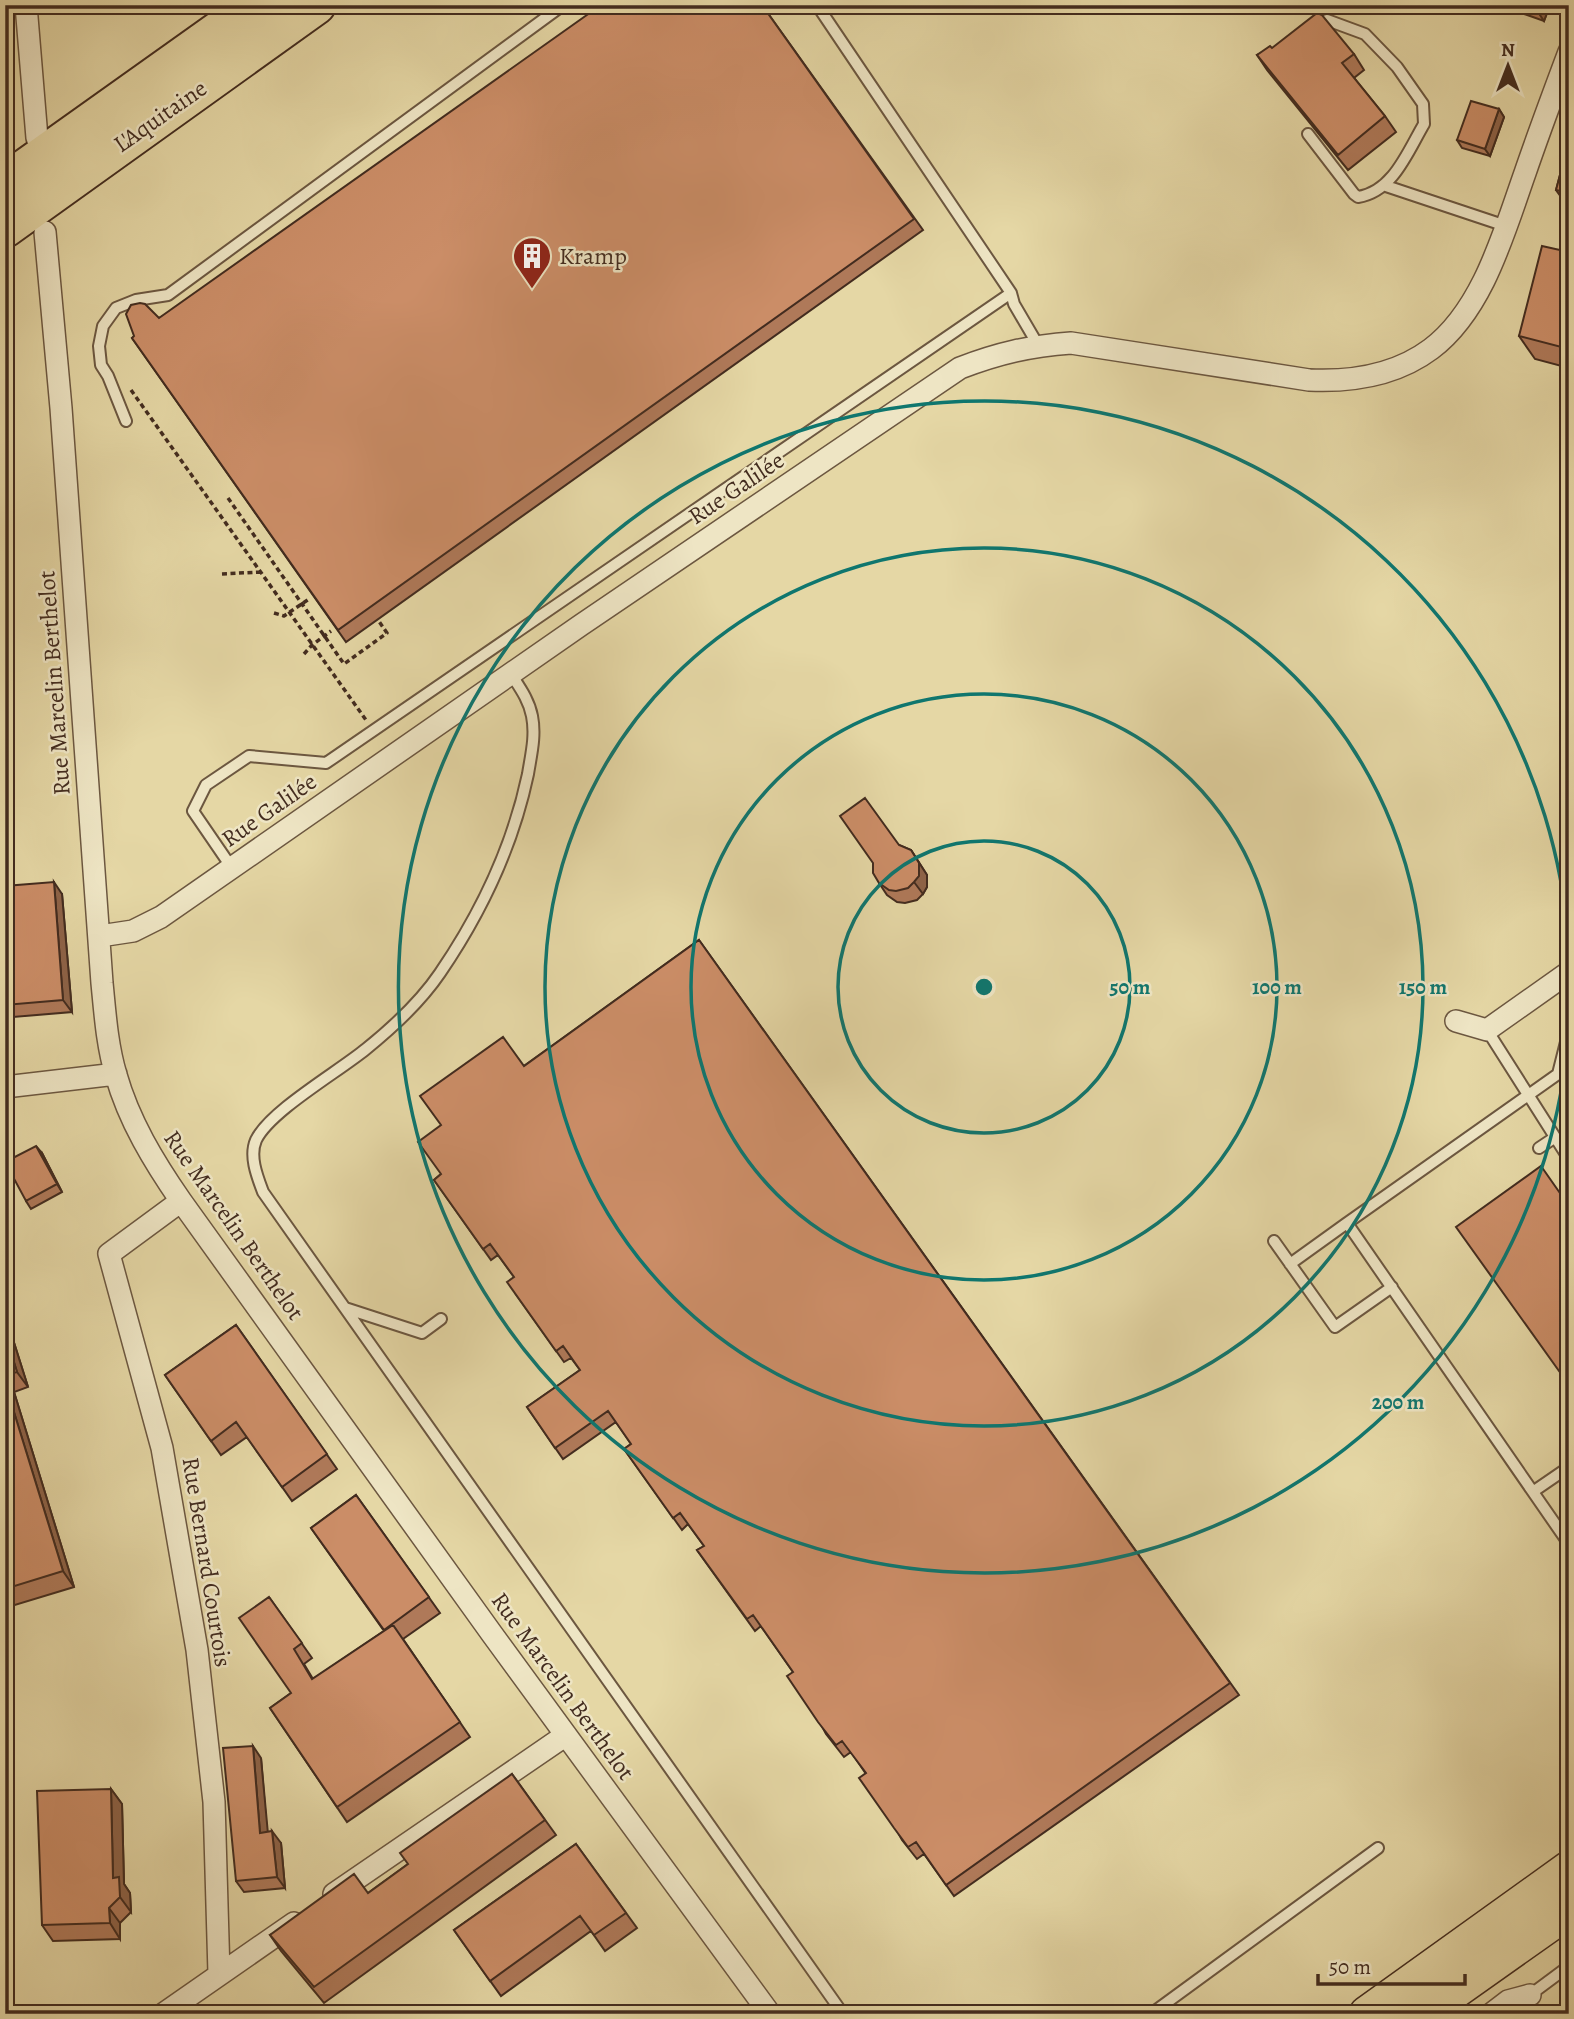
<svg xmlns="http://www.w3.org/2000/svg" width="1574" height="2019" viewBox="0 0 1574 2019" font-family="Alegreya,serif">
<rect width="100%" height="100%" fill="#e5d7a5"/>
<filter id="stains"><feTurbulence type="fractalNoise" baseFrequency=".00286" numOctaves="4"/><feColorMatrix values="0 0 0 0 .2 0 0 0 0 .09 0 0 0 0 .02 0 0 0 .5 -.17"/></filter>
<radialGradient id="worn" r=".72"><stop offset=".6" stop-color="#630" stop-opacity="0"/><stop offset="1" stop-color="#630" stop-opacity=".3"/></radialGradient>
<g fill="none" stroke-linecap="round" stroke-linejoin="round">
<defs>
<path id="service" d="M1308,134L1354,194L1358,197C1393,192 1408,151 1424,124L1423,104L1397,67L1365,34L1327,20L1315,28
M1386,186L1506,226
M1011,293L1014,304L1038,345
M126,421L108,376L101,365L99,346L103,326L116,308L136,300L168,295L563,5
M511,674C520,688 529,700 532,716C536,736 531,755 528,774C513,845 481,913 440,973C421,1001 392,1028 366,1049C338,1072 270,1111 256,1140C249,1156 257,1176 263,1192L843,2014
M232,868L193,811L206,785L249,756L326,763L1011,293L817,5
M1487,1030L1569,1159
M1569,1030L1558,1074L1347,1223L1569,1544
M1539,1148L1554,1138
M1274,1241L1335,1327L1392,1287
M1290,1264L1347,1223
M345,1308L422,1333L441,1319
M1534,1491L1569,1467
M1530,1995L1569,1966
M1151,2014L1378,1848"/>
<path id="minor" d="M26,5L37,138
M45,232L61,408L102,983C105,1013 107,1045 116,1075C129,1121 154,1162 181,1201L492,1634L770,2014
M100,936L133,931L161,917L581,625L960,368C999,353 1030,346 1071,343L1309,380C1352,382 1395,376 1431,349C1483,310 1504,232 1525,173C1539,132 1554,92 1569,52
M1456,1021L1487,1030L1569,972
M5,1087L116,1074
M181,1201L109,1254L162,1448L197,1650L214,1802L219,1974
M334,1894L566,1735
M163,2014L294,1923
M1491,2014L1508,2001L1530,1995"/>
<path id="primary" d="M1367,2014L1569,1869
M1422,2014L1569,1910"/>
<path id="motorway" d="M5,183L255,5
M5,228L316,5"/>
</defs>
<use href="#service" stroke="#6c5740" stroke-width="14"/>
<use href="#minor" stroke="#6c5740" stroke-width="24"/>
<use href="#primary" stroke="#432c1f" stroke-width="38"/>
<use href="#motorway" stroke="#432c1f" stroke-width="42"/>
<path stroke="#432c1f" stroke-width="3.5" stroke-dasharray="5 3.5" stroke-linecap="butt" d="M131,390L366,720
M228,498L344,664L387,633L378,620
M222,574L260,572
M274,613L284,616L309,599
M304,654L312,645L331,631"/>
<use href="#service" stroke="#eee5c4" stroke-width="10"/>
<use href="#minor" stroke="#eee5c4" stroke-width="21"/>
<use href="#primary" stroke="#e5d7a5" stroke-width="35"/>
<use href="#motorway" stroke="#e5d7a5" stroke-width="38"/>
</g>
<path fill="#af7959" stroke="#432c1f" stroke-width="2" d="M762,5L923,230L346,642L132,338L159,318Z
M1499,5H1550L1544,21Z
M1272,48L1354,54L1364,70L1354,78L1385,116L1396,132L1348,170L1267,70L1257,55Z
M1499,109L1504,117L1490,156L1462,148L1457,140Z
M1569,141V208L1556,190Z
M1569,252V368L1535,359L1519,336Z
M899,845L911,850L927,875V887L923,894L917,900L905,903L897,902L887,895L879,883Z
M5,886L62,894L72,1012L13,1017L5,1006Z
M699,940L1239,1695L954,1896L924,1854L917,1859L902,1840L866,1774L851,1752L844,1757L826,1734L793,1672L761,1626L755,1631L697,1550L704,1546L688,1524L682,1530L624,1449L631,1444L616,1422L563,1459L527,1407L580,1370L571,1358L564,1362L515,1293L514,1277L498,1255L491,1260L434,1180L441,1174L524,1066Z
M42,1153L62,1192L31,1209L26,1201Z
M5,1322L10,1330L28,1387L14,1392L74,1587L5,1608Z
M236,1325L337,1469L292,1501L247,1437L221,1455L165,1375Z
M356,1495L440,1613L403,1639L470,1737L347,1822L270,1708L291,1693L269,1597L312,1658L304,1664L313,1679L384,1631L311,1528Z
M261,1758L267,1832L281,1843L285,1888L244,1892L236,1881Z
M512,1774L556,1835L324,2003L281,1951L270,1935L368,1893L408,1864Z
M111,1789L122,1804L124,1884L130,1893L131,1912L120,1923V1939L53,1941L42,1925Z
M576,1844L637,1928L605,1951L591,1931L501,1996L454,1930Z"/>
<path fill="#8e6348" stroke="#432c1f" stroke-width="2" d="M1537,5H1550L1544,21L1536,9Z
M1499,109L1504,117L1490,156L1485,149Z
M911,850L927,875V887L923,894L914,882Z
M54,882L62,894L72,1012L63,1000Z
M36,1146L42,1153L62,1192L57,1184Z
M5,1322L10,1330L28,1387L17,1372L5,1333Z
M5,1379L14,1392L74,1587L63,1571L5,1383Z
M253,1746L261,1758L269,1845L260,1833Z
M111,1789L122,1804L124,1884L130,1893L131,1912L120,1897L113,1878Z
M272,1831L281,1843L285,1888L277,1877Z
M109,1908L120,1923V1939L110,1923Z"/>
<path fill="#cb8d67" stroke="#432c1f" stroke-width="2" d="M601,5H762L914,219L338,630L132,338L134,336L126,314L131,305L140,303L145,304L159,318Z
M1524,5H1537L1536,9Z
M1317,13L1322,15L1354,54L1342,63L1385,116L1338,155L1257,55L1270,46L1272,48Z
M1471,101L1499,109L1485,149L1457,140Z
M1569,141V193L1556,190Z
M1542,246L1569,252V349L1519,336Z
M865,798L899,845L911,850L919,863V876L914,882L908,888L896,891L889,890L879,883L873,873V863L840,816Z
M54,882L63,1000L5,1005V886Z
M699,940L1230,1683L946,1885L916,1842L908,1847L894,1828L859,1778L866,1773L842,1741L836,1745L818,1722L787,1676L793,1672L753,1615L747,1619L697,1550L704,1546L680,1513L673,1518L624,1449L631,1444L608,1411L555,1448L527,1407L580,1370L563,1346L556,1351L507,1282L514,1277L490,1244L483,1249L434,1180L441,1174L418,1142L441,1125L420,1096L503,1037L524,1066Z
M36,1146L57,1184L26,1201L5,1162Z
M1541,1166L1569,1206V1385L1456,1227Z
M236,1325L327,1454L282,1487L236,1422L211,1441L165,1375Z
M5,1333L17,1372L5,1375Z
M5,1383L63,1571L5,1589Z
M356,1495L429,1597L384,1630L311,1528Z
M269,1597L302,1643L294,1649L312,1679L393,1625L460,1722L337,1807L270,1708L291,1693L239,1618Z
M253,1746L260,1833L272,1831L277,1877L236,1881L223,1748Z
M512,1774L545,1820L314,1987L270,1935L354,1874L368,1893L408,1864L400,1853Z
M111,1789L113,1878L119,1877L120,1897L109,1908L110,1923L42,1925L37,1791Z
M576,1844L626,1913L594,1935L580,1916L490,1981L454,1930Z"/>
<g fill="none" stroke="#0f766e" stroke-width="3.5">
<circle cx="984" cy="987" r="146"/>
<circle cx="984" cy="987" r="293"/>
<circle cx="984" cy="987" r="439"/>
<path d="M1569 1028A586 586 0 1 1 1569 946"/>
</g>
<defs>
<symbol id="building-pin" viewBox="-11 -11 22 30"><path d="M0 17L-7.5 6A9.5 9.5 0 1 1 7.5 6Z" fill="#8f2418" stroke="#eee5c4"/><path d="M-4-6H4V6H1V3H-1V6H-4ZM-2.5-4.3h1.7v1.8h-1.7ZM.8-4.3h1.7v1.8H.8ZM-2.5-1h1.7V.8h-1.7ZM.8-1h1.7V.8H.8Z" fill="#fff"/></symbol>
</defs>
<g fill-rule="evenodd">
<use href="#building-pin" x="510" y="234" width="44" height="60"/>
</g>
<g text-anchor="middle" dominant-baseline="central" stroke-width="5" stroke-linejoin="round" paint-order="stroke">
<g font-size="24" fill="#432c1f" stroke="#eee5c4">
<text transform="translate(160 116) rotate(-35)">L'Aquitaine</text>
<text transform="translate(736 488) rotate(-34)">Rue Galilée</text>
<text transform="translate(54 683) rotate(-94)">Rue Marcelin Berthelot</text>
<text transform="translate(269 810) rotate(-35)">Rue Galilée</text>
<text transform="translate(234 1225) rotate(55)">Rue Marcelin Berthelot</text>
<text transform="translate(207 1562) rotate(81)">Rue Bernard Courtois</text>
<text transform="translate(563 1686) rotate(54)">Rue Marcelin Berthelot</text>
</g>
<g font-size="24" fill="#432c1f" stroke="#eee5c4" text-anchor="start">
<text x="559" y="256">Kramp</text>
</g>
</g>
<circle cx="984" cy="987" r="10" fill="#0f766e" stroke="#eee5c4" stroke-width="3.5"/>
<g font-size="21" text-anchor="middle" font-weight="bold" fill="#0f766e" stroke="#eee5c4" stroke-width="5" stroke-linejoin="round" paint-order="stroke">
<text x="1130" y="994">50 m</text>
<text x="1277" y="994">100 m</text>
<text x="1423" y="994">150 m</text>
<text x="1398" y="1409">200 m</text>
</g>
<rect width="1574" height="2019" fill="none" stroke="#e5d7a5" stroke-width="28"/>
<rect x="7" y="7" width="1560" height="2005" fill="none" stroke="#432c1f" stroke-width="3.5"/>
<rect x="14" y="14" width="1546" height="1991" fill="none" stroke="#432c1f" stroke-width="2"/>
<g transform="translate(1508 66)" stroke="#eee5c4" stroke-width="5" paint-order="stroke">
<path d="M0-5L12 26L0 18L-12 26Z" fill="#432c1f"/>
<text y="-10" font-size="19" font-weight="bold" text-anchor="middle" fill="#432c1f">N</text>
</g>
<path d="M1318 1974v10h147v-10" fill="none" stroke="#432c1f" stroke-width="3.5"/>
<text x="1329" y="1974" font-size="21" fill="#432c1f" stroke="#eee5c4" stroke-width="5" paint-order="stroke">50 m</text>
<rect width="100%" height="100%" filter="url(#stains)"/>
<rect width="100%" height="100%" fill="url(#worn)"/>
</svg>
